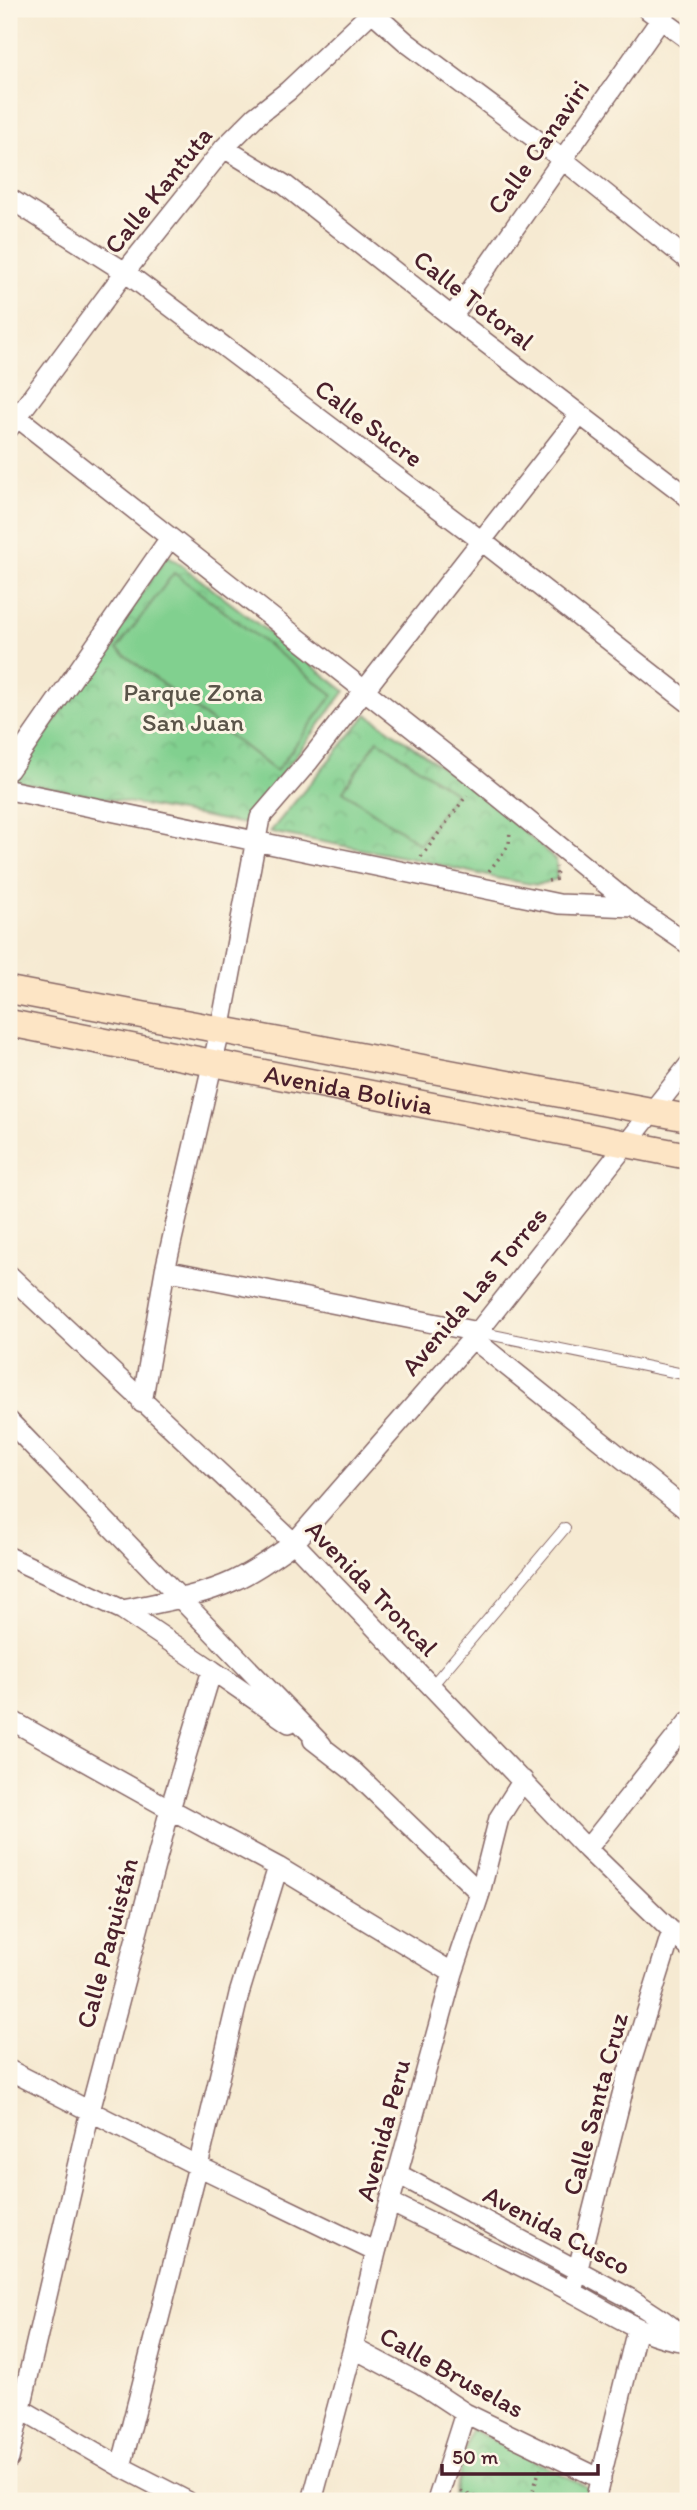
<svg xmlns="http://www.w3.org/2000/svg" width="697" height="2510" viewBox="0 0 697 2510" font-family="Itim,sans-serif">
<defs>
<pattern id="park-crowns" width="20" height="18" patternUnits="userSpaceOnUse" patternTransform="scale(1.75)"><rect width="20" height="18" fill="#81d08f"/><path d="M2 6a3 3 0 1 1 6 0M12 15a3 3 0 1 1 6 0" fill="none" stroke="#71b27c"/></pattern>
</defs>
<rect width="100%" height="100%" fill="#fcf5e5"/>
<filter id="ink" filterUnits="userSpaceOnUse"><feTurbulence type="fractalNoise" baseFrequency=".0143" numOctaves="2"/><feDisplacementMap in="SourceGraphic" scale="14" xChannelSelector="R" yChannelSelector="G"/><feConvolveMatrix kernelMatrix="1 2 1 2 8 2 1 2 1" color-interpolation-filters="sRGB"/></filter>
<filter id="wash" filterUnits="userSpaceOnUse"><feTurbulence type="fractalNoise" baseFrequency=".00686" numOctaves="4" result="noise"/><feDisplacementMap in="SourceGraphic" scale="28" xChannelSelector="R" yChannelSelector="G"/><feGaussianBlur stdDeviation="1.57" result="paint"/><feColorMatrix in="noise" values="0 0 0 0 0 0 0 0 0 0 0 0 0 0 0 0 0 1.4 0 .05"/><feComposite in="paint" operator="in"/></filter>
<g filter="url(#wash)">
<rect width="100%" height="100%" fill="#f6ead2"/>
<path fill="url(#park-crowns)" stroke="#66785d" stroke-width="2" d="M168,555L345,691L244,824L14,781Z
M367,714C432,760 499,805 556,861L557,879L537,885L496,878L419,860L270,832Z
M471,2429L591,2489L588,2501H452Z"/>
<path fill="#81d08f" stroke="#66785d" stroke-width="2" d="M174,573L333,695L276,771L117,649Z
M378,740L455,793L420,844L343,791Z"/>
</g>
<g filter="url(#ink)">
<g fill="none" stroke-linecap="round" stroke-linejoin="round">
<defs>
<path id="lane" d="M478,1332L688,1375
M430,1688L565,1528"/>
<path id="street" d="M369,9L406,42L561,158L688,260
M647,9L688,39
M224,148L285,185L452,317L688,497
M9,198L125,272L483,542L688,702
M452,317L668,9
M17,417L477,779L634,907L688,944
M9,428L125,272L224,148L255,117L288,91L375,9
M9,770L170,538
M9,790L559,904L634,907
M165,1270L478,1332
M9,1275L294,1543L587,1849L688,1947
M472,1338L688,1511
M142,1403L165,1270L220,1031L260,818L309,761L580,415
M9,1421L322,1745
M9,1557L123,1610L212,1670L170,1809L90,2111L9,2459
M123,1610C160,1602 199,1597 233,1581C255,1571 274,1557 294,1543L478,1332L688,1066
M212,1670L289,1723
M9,1719L170,1809L278,1867L453,1973
M313,1740L353,1771L480,1893
M587,1849L688,1722
M9,2070L198,2166L376,2252
M398,2174L629,2298L664,2321L688,2339
M390,2202C450,2232 511,2260 570,2291C609,2311 644,2338 688,2342
M572,2292L627,2075L672,1931
M353,2348L421,2384L465,2413L601,2479
M9,2402L121,2467L187,2501
M121,2467L198,2166L239,1994L278,1867
M312,2501L353,2348L376,2252L453,1973L480,1893L499,1818L523,1780
M437,2501L465,2413
M595,2501L637,2329"/>
<g id="secondary">
<path d="M9,990L688,1118"/>
<path id="s1" d="M9,1023L688,1156"/>
</g>
</defs>
<use href="#lane" stroke="#866665" stroke-width="12"/>
<use href="#street" stroke="#866665" stroke-width="22"/>
<use href="#secondary" stroke="#866665" stroke-width="29"/>
<path stroke="#866665" stroke-width="3.5" stroke-dasharray="2 5" stroke-linecap="butt" d="M421,857L467,795
M489,871L509,845L510,830
M548,881L557,879L556,867
M461,2491L485,2501
M531,2497L540,2469
M510,2501L522,2496L537,2501"/>
<use href="#lane" stroke="#fff" stroke-width="10"/>
<use href="#street" stroke="#fff" stroke-width="19"/>
<use href="#secondary" stroke="#fde5c5" stroke-width="26"/>
</g>
</g>
<g text-anchor="middle" dominant-baseline="central" stroke-width="6" stroke-linejoin="round" paint-order="stroke">
<g font-size="26" fill="#4a1f2b" stroke="#fcf5e5">
<text transform="translate(538 147) rotate(-55)">Calle Canaviri</text>
<text transform="translate(158 190) rotate(-51)">Calle Kantuta</text>
<text transform="translate(474 300) rotate(38)">Calle Totoral</text>
<text transform="translate(369 423) rotate(37)">Calle Sucre</text>
<text stroke="none"><textPath href="#s1" startOffset="346">Avenida Bolivia</textPath></text>
<text transform="translate(474 1291) rotate(-50)">Avenida Las Torres</text>
<text transform="translate(372 1588) rotate(46)">Avenida Troncal</text>
<text transform="translate(107 1943) rotate(-75)">Calle Paquistán</text>
<text transform="translate(595 2104) rotate(-75)">Calle Santa Cruz</text>
<text transform="translate(383 2130) rotate(-75)">Avenida Peru</text>
<text transform="translate(557 2230) rotate(28)">Avenida Cusco</text>
<text transform="translate(452 2372) rotate(29)">Calle Bruselas</text>
</g>
<g font-size="26" fill="#5a5449" stroke="#fcf5e5">
<text x="193" y="692">Parque Zona<tspan x="193" dy="30">San Juan</tspan></text>
</g>
</g>
<rect width="697" height="2510" fill="none" stroke="#fcf5e5" stroke-width="35"/>
<path d="M442 2464v10h156v-10" fill="none" stroke="#4a1f2b" stroke-width="3.5"/>
<text x="452" y="2464" font-size="21" fill="#4a1f2b" stroke="#fcf5e5" stroke-width="5" paint-order="stroke">50 m</text>
</svg>
